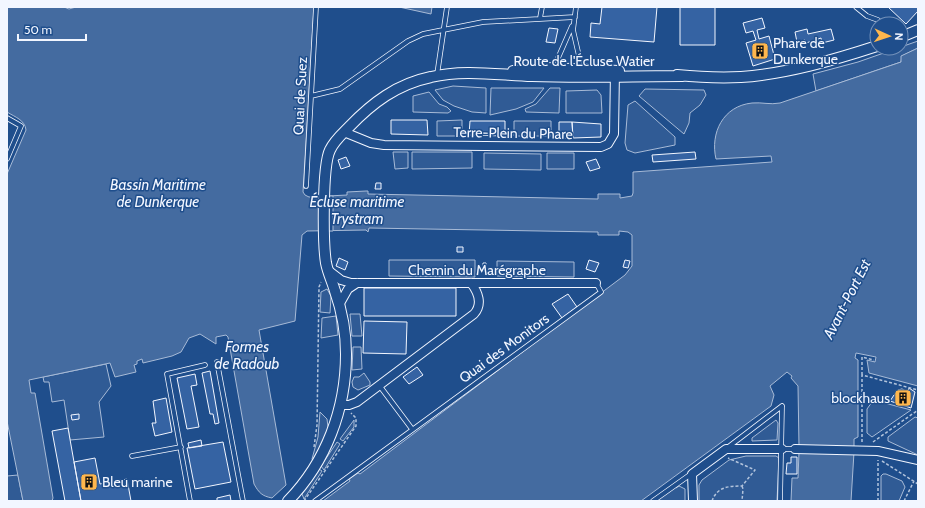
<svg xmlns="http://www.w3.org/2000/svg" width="925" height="508" viewBox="0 0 925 508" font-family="Cabin,sans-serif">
<rect width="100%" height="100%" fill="#1f4e8c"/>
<path fill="#305b95" stroke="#a8bbd7" d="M918,41V48L902,56L901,62L816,91L813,74L858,62Z
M453,86L486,88V113L472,112L454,106L443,100L435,90Z
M491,88H544L533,102L516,109L490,115Z
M550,88H560L559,113L526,112L525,109L536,104Z
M645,89L704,90L706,95L700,105L690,113L689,123L684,134L639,96Z
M597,90L601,95L602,113H566V91Z
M429,92L439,104L447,107L451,111L448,113L413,112V96Z
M635,101L675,137V145L635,153L627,150L625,143L628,105Z
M462,120V136H437V121Z
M514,121H551V136H514Z
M393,152H408V168L395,169Z
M412,152H472V168L412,169Z
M484,153L541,154V170L484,169Z
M547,153H574V169H547Z
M389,260H475V277L389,276Z
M497,261L574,262V277L497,276Z
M327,289L331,296L330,313L320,312L321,292Z
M350,314H360L362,336H352Z
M336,316L338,335L321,338L322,318Z
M353,347H361L362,369L352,370Z
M106,364L111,386L99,402L104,437L70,440L64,400L52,402L49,382H44L43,377Z
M364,373L370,382V385L358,390L353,387L352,382L354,377H359Z
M877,401L911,410L872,437L867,433V409L872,402Z
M320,412L327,419L328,427L326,435L313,461L312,459L318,437Z
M915,417L918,418V455L888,441V437Z
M354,420V427L343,441L340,439Z
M776,420L778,423L777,440L752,441V438Z
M337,442L340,444L324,470L321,466Z
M746,456H776L779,458L777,501H699V485L702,480L729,460Z
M319,469L322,471L304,499L302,494Z
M883,474H886L902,481L905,487L899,501H881V476Z
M18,475L23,501H7V476Z
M675,486L676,488L679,486L685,489V501H656Z"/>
<path fill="#446ba0" stroke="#a8bbd7" d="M7,7H64L69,9L76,7H314L303,192L305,195L309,197L347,195V192L366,191H368V194L598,199V194H620V198L632,196L633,193V172L772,162L771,156L716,159C710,133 723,106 752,103C762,102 770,105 780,103L901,62V56L918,48V386L869,373L867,360L875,362L876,357L856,353L855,358L858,360V437L854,439V448L799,447L798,386L791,378L792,376L787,372L770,386L774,395L771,406L641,501H323L350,481L349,479L358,473L360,474L625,275L632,266V235L628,232L619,231V235H598V232L369,228L368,232L366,230L307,231L302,235L295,321L259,330L286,485L272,498C262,496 259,493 254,484L228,337L226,335L216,337V344L200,334L189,338L181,352L172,356L143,363L142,359L137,361V364L134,365L136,372L115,377L110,363L29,380L31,393H35L53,498L52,501H23L7,421V174L26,130C25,120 15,117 7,112Z
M399,7H432L431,14Z
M799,452H854L851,501H791L792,478H798Z"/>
<path fill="#1f4e8c" stroke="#a8bbd7" d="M321,196H333V231H322Z"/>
<path fill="#3563a3" stroke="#f2f6ff" d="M602,7H657L654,42L590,37L591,23L600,24Z
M680,7H715V45H680Z
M888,7H918V11L906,24Z
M762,18L765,28L757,30L759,39L769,36L775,59L753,66L746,43L756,40L753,31L746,33L743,23Z
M549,28L558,29L555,43L546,42Z
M807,29L808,34L831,29L834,40L822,43L821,38L806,43L805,40L797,42L795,32Z
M755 51a5 5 0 1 1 10 0a5 5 0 1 1-10 0Z
M391,120H427L428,135L391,134Z
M470,121H505V136L469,135Z
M559,122H572L573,138H559Z
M572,122L601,124V137L573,138Z
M695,152L696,159L653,162L652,155Z
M346,157L350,166L341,169L338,160Z
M596,159L600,168L590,171L586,162Z
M376,183H381V189H375Z
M457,247H463V252H457Z
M339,258L348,262L345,270L336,266Z
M589,260L599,263L595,272L586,269Z
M625,260L630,261L628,268L623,267Z
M483,263H486V268H483Z
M364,288H456V316H364Z
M568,294L577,307L562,318L552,304Z
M364,321L407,322L406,354L363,353Z
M417,367L423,375L409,384L403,377Z
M210,371L219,423L215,424L213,414H210L202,373Z
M195,374L197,385L191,386L199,427L187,429L177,378Z
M909,388L915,392L911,408L890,401L894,395L898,394V390L902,389L908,392Z
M166,398L172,432L155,436L152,423H156L153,401Z
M79,414V419L72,420L71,415Z
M68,428L74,462L81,501H65L52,431Z
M201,440L202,446L189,448L188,443Z
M223,442L231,482L195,489L187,448Z
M791,457H797V474H786L787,463H791Z
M95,458L100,484L127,479L131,501H81L74,462Z
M230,495L231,501H217V498Z"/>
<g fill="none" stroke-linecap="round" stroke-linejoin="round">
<defs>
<path id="service" d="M576,7L573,30L579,56V68
M856,7L867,16L878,20
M540,18L542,7
M557,68L558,58L572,26
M437,75L447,7
M311,96L340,89L408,41L423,34L483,22L575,17
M7,118L21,126L7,159
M306,186L316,7
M217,362L243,501
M379,385L412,429
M727,448L782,406
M782,449H795
M132,456L181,447
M190,501L167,374L205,365
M315,501L601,292L596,283
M653,501L691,474
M780,501L782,406"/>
<path id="minor" d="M344,132L371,143L384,145L601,147L608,144L614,134L615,71
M328,270L341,280L351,283H596
M339,305L348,289L357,283
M341,405H349L357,402L474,314C483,304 478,292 471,283
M795,449L878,451L918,460
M693,501L692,474L726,449H782"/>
<path id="tertiary" d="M901,37L918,30
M513,71L547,68L619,71
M677,75C698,77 720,78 741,77C786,74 834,60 877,46
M288,501C326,462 346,409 346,354C346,333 342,311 335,291C332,281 328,273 326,263C323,244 322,166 330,150C334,141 342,134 349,127C372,103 397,84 431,77C464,69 499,75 532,76C582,78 633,76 683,76"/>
</defs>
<use href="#service" stroke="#f2f6ff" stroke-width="5.5"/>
<use href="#minor" stroke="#f2f6ff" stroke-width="10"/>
<use href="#tertiary" stroke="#f2f6ff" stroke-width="12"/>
<path stroke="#b3c4dc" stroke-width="1.5" stroke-dasharray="3 2" stroke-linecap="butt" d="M862,375V357L874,360
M862,442V375L918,390
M873,442L918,410
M314,447L317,425L319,287L321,282
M882,461L918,484
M742,486L743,489L742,501
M304,501L356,426V418L351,413
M712,501C717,487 728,486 742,486L755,470L728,458
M878,501V460
M904,501L914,481"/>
<use href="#service" stroke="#1f4e8c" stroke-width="4"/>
<use href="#minor" stroke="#1f4e8c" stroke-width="8"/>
<use href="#tertiary" stroke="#1f4e8c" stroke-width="10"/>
</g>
<defs>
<symbol id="building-square" viewBox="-11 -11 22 22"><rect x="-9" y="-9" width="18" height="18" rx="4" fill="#ffb74d" stroke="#1f4e8c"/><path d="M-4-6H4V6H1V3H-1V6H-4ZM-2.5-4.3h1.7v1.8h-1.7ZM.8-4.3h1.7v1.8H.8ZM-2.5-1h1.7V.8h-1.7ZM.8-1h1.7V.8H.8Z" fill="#111"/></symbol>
</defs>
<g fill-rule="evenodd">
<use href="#building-square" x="750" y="41" width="20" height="20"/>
<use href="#building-square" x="893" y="388" width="20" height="20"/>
<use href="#building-square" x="79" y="472" width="20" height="20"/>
</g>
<g text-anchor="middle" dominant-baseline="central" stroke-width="3" stroke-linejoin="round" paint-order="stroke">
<g font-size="14" fill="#f2f6ff" stroke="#1f4e8c" text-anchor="start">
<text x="773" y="43">Phare de<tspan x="773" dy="16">Dunkerque</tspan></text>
<text x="890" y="398" text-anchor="end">blockhaus</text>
<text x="102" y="482">Bleu marine</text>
</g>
<g font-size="14" fill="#f2f6ff" stroke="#1f4e8c">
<text x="584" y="61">Route de l'Écluse Watier</text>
<text transform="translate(300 96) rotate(-87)">Quai de Suez</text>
<text transform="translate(513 133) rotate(1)">Terre-Plein du Phare</text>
<text x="477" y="270">Chemin du Marégraphe</text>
<text transform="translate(504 348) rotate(-36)">Quai des Monitors</text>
</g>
<g font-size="15" font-style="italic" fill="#f2f6ff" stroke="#1f4e8c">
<text x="158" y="185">Bassin Maritime<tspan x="158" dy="17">de Dunkerque</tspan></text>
<text x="357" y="202">Écluse maritime<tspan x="357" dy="17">Trystram</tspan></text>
<text transform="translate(847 299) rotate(-63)">Avant-Port Est</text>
<text x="247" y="347">Formes<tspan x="247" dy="17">de Radoub</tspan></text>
</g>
</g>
<rect width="925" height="508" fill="none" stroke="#f2f6ff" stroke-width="16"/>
<g transform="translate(889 36) rotate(93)"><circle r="19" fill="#1f4e8c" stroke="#7391ba"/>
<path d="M0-3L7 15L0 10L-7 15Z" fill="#ffb74d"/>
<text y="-6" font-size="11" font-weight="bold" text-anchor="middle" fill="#f2f6ff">N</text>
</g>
<path d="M18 34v6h68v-6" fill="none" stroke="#f2f6ff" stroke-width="2"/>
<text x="24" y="34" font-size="12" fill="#f2f6ff" stroke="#1f4e8c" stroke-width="3" paint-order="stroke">50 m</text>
</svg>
